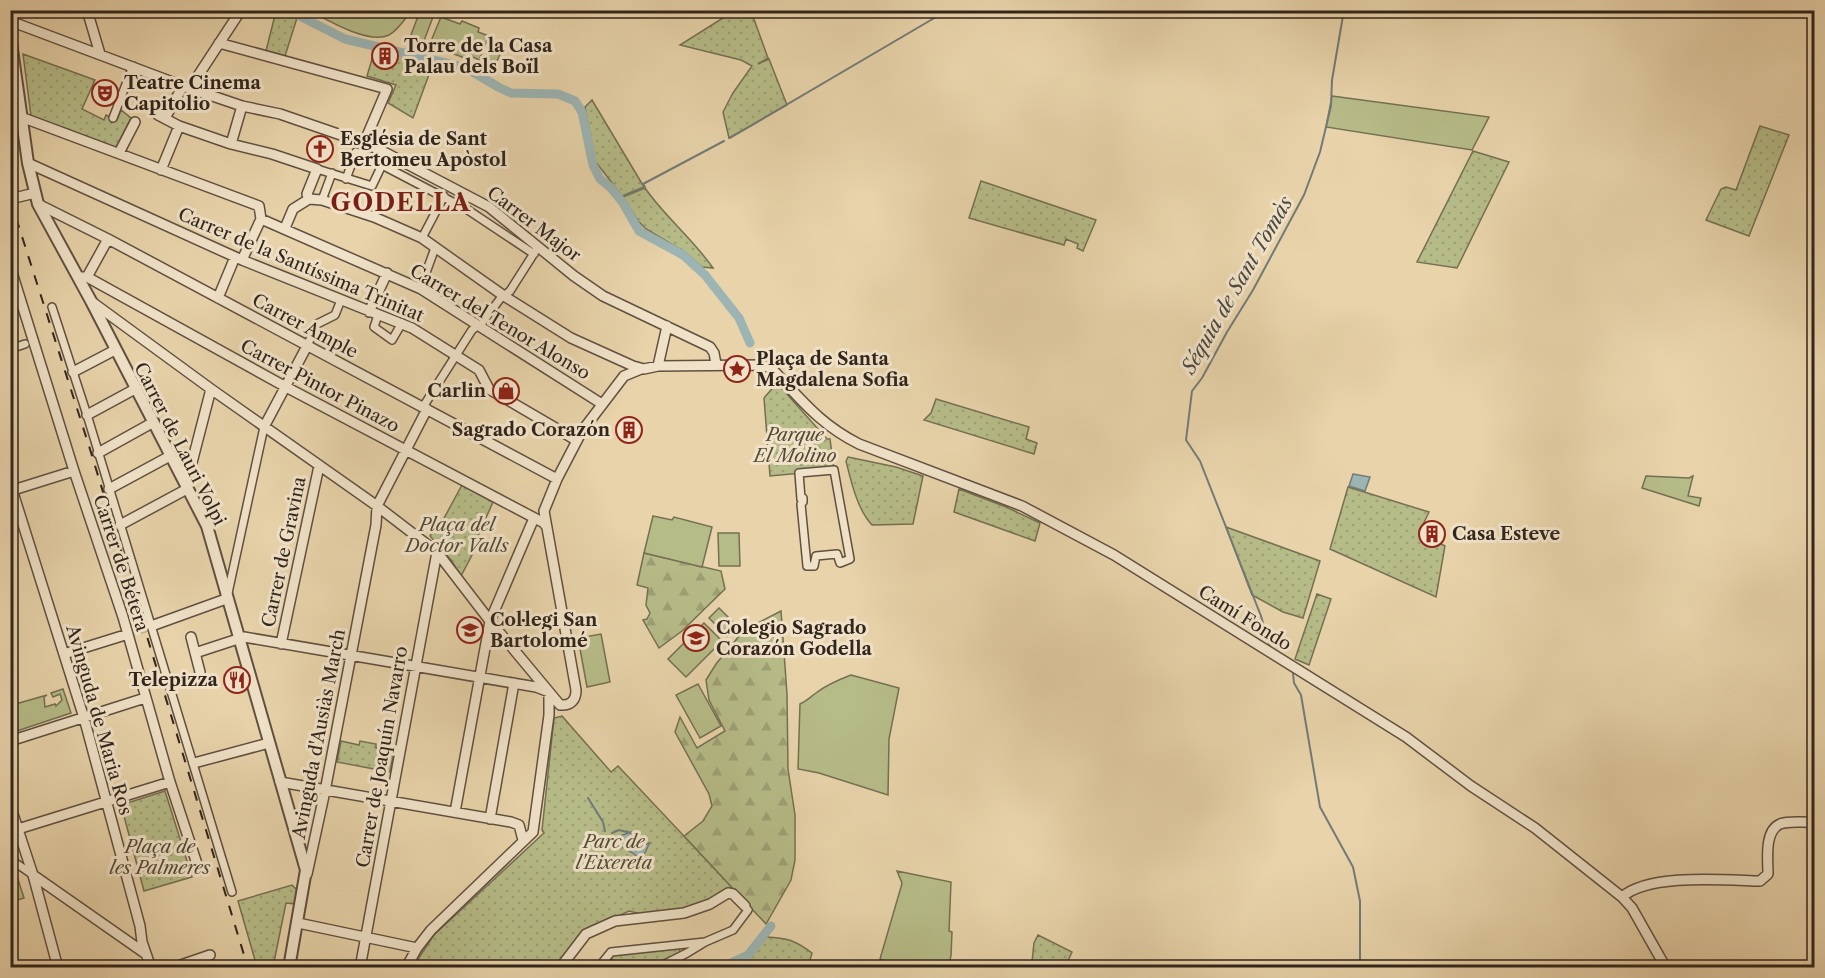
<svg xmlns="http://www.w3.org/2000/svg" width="1825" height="978" viewBox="0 0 1825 978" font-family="'Libre Caslon Text',serif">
<defs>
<pattern id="grass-dots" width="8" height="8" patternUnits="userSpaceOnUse" patternTransform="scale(1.5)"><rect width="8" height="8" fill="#b6bc88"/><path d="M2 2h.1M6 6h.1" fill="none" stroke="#9da175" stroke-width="1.8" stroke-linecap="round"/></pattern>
<pattern id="forest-firs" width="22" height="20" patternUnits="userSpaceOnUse" patternTransform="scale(1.5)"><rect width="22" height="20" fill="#b6bc88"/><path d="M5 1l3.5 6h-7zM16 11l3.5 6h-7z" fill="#9da175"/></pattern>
</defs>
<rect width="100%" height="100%" fill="#e8d3aa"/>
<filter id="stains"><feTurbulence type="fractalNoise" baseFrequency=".00333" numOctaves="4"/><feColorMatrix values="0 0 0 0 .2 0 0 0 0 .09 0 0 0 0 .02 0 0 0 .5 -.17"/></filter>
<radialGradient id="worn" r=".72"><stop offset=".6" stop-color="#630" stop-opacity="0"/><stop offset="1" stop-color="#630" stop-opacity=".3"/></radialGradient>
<path fill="url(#grass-dots)" stroke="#747052" stroke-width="1.5" d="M276,11H282L297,18L285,56L266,51Z
M734,11H751L768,58L758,64L769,59L787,105L729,138L723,112L733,93L752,66L741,60L680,45Z
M375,49L434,61L413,118L388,103L396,85L367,76Z
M23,54L95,80L82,109L104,120L106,115L117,120L121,110L131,118L115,149L31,116Z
M592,100L644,187L622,196L595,161L585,107Z
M1760,126L1789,135L1749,236L1706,220L1721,189L1726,187L1736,190Z
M1473,151L1509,162L1457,268L1417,262Z
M981,181L1096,220L1083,251L1077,248L1078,244L1066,239L1064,245L969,218Z
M645,188C665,217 693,239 713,268L702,267L685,252L646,229L638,221L623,197Z
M777,383L827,439H830L834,470L770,476L764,398Z
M936,399L1029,427L1026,439L1037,443L1034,454L924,420L931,413Z
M848,457L896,467L923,476L913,524L872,525C857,509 851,481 846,461Z
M462,485L493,502L477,538L480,540L461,576L451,560L430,536L440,519L443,520Z
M1348,487L1429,512L1419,533L1445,546L1436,597L1330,549Z
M959,489L1006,507L1040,523L1035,541L954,512Z
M1226,527L1320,561L1303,618L1283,612L1252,595Z
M1317,594L1331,599L1309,665L1295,659Z
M562,716L611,772L618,766L732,887L708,902L684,910L641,914L629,911L587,930L556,967L412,968L434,935L544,833L542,830L554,718Z
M341,741L359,745L360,741L376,744V748L394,751L390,772L337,762Z
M165,791L192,877L144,891L121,805Z
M292,885L297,890L294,904L286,903L273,967H257L238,901Z
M1038,935L1072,952L1065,967H1052L1032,962L1034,943Z
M766,937C787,938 795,940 812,953L808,967H727L751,956Z
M679,948L680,953L649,967H623L610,958L613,954Z"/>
<path fill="url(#forest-firs)" stroke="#747052" stroke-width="1.5" d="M644,553L721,571L725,589L682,631L659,648L643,620L647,619L650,613L646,605L648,588L637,585Z
M781,611L787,694L788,769L795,815V860L791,880L766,924L684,836L703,821L712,806L709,794L675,732L680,717L697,748L725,731L709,700L706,680L716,664L744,630Z"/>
<path fill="#b6bc88" stroke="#747052" stroke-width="1.5" d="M310,11H411C405,19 398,30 389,35C369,45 327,20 310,11Z
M420,11L433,17L422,46L409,40Z
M441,17L460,24L462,21L479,28L478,32L489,36L479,60L469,55L467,59L449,52L450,48L431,41Z
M492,40L504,45L495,66L484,62Z
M1332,96L1489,117L1472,150L1326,127Z
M1646,476L1689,478L1693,476L1688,496L1701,498L1699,506L1642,488Z
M653,516L672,520L674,517L712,527L702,567L644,553Z
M718,533H739L740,566H719Z
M719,608L737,626L727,636L709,618Z
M704,623L722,641L686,677L668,659Z
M601,634L610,682L587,687L578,638Z
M851,675L899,688L889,739L888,795L819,773L798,769L800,704C807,701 810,697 816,693C826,685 838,680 851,675Z
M698,684L721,726L700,738L676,695Z
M63,689L71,713L11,733V703L12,705L47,695L44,697L45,707L55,704L56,706L62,700L60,694L53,697L51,693Z
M897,871L951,882L949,931L952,932L951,956L948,967H903L880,959L901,887L902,883Z
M16,873L24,898L11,902V875Z"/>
<path fill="#9cb5b4" stroke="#727b77" stroke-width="1.5" d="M1353,474L1370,477L1365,491L1349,486Z
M634,831L646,845L650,842L643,857H637C632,850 622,850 618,843L620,836Z"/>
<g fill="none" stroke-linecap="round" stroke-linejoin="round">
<path stroke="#727b77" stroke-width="2" d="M730,138L948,10
M619,198L645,187L643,184L724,141
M1270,647L1261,616L1200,461L1186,440L1192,391L1202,378L1227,332L1253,290L1304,195L1320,152L1331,106L1332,80L1344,10
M1293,674L1294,683L1301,695L1320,807L1353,867L1360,901V968
M588,798L603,822L605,831
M612,833L619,830L631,833"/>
<path stroke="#9cb5b4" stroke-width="9" d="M288,10L345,39L466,68L500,88L511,93L558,94L575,101L582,112L593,165L600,179L611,188L623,203L639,231L683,255L705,275L739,318L750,343
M720,968L748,955L771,926"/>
<path stroke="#c4b08e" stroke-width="9" stroke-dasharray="9 4.5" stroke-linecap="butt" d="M125,635L154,625"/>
<defs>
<path id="pedestrian" d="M113,118L133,66
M382,165L468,210L534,254
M317,169L372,186L382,165L356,152L346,179
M322,200L332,173
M422,238L444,196
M420,289L435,248
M52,307L88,418L232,892
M378,315L374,327L392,340L402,323
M307,346L317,324L335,315L341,300
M10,349L25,344
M423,407L472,330L482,323L500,299L510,291L538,247
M834,470L850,559L840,563L837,554L816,556L814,566H807L801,504L803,502V498L801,499L799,473Z
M228,593L264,427
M10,859L33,875
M598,968L611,952L705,942
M657,968L687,953L705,942L733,930L748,910"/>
<path id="minor" d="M87,10L100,54
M10,21L183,86L242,106L280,114L364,143L386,153L489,207L574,276L603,296L710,347L714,353L716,364
M219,43L387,89L364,143
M190,88L241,10
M158,115L179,126L231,144L272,154L317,169L307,194L309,199
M21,117L259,206L261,219L421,289L602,404
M165,118L183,86
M231,144L242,106
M119,153L135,122
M28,163L242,260L412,328L479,370L489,389L576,440
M161,170L179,126
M10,199L35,193
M309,199L322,200L374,217L422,238L504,296L571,338L633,366L644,369L658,366L761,365L771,368C801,399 819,424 859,444L1022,506L1114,555L1406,737L1471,786L1535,828L1622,897L1632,908L1666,968
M38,204L108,239L557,479
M285,228L293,209L309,199
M242,260L261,219
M10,266L74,471L123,617L170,782L199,870
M78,277H87L286,387L544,523L546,526
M87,277L108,239
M218,298L235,257
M92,302L211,389L377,506L437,552L490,621L560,705C571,706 576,700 576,690L544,511L557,479L582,431L624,376L641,369
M369,312L387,273
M658,366L667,326
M73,372L115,350
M87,415L135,389
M264,427L307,346
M98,453L152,423
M10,483L84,718L140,926L142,942L151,968
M109,489L170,456
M10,491L74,471
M120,525L187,489L188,478L211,389
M154,625L226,599
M191,637L200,672
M281,644L319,466
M195,653L244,637L536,687L549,692V715L533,832L431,930L417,948L406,968
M64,654L125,635
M10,741L145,698
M194,763L269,743
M280,782L511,822L519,825L523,840
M10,805L33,875L58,968
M455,812L490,621L534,518
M490,819L514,683
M18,829L170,782
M307,874L325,791L376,525L377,506L427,409
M33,875L146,954
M1622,897C1649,873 1725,880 1760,881L1768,874C1768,860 1764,831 1780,824C1790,820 1804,823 1814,822
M298,923L417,948
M172,968L210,955
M360,968L437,552
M560,968L586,934L615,921L684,913L710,904L728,893L733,894L745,906"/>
<path id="tertiary" d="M10,35L28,163L38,204L91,301L207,526L306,870L289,968"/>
</defs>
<use href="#pedestrian" stroke="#605040" stroke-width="10"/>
<use href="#minor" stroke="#605040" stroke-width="12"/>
<use href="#tertiary" stroke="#605040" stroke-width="14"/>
<use href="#pedestrian" stroke="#f0e2c8" stroke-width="7"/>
<use href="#minor" stroke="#f0e2c8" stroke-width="9"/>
<use href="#tertiary" stroke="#f0e2c8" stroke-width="10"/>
<path stroke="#32251c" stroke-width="2" stroke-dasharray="10 10" stroke-linecap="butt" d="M10,199L89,446L248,968"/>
</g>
<defs>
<symbol id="building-ring" viewBox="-11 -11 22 22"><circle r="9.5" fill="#f0e2c8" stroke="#8f2418" stroke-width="1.5"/><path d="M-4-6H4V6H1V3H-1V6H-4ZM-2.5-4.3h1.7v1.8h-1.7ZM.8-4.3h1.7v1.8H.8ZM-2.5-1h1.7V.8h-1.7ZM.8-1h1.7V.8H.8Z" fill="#8f2418"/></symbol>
<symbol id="theatre-ring" viewBox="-11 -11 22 22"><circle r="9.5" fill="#f0e2c8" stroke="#8f2418" stroke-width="1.5"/><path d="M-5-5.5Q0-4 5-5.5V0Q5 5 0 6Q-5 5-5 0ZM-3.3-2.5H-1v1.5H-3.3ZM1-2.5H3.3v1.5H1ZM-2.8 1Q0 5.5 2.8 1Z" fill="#8f2418"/></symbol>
<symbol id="church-ring" viewBox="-11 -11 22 22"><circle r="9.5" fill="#f0e2c8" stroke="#8f2418" stroke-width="1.5"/><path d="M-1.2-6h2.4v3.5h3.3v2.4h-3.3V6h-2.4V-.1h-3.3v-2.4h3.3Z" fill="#8f2418"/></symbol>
<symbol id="sight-ring" viewBox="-11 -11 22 22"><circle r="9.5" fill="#f0e2c8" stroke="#8f2418" stroke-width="1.5"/><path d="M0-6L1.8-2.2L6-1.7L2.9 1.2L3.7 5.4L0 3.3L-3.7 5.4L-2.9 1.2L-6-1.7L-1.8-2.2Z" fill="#8f2418"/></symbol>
<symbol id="shop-ring" viewBox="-11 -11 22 22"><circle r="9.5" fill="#f0e2c8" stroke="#8f2418" stroke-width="1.5"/><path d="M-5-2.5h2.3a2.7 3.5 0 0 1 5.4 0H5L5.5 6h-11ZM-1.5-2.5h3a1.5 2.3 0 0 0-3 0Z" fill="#8f2418"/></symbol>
<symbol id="school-ring" viewBox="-11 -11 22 22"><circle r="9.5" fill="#f0e2c8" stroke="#8f2418" stroke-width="1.5"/><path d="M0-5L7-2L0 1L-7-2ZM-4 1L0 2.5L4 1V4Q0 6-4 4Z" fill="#8f2418"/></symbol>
<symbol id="restaurant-ring" viewBox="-11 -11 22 22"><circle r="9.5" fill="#f0e2c8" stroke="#8f2418" stroke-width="1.5"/><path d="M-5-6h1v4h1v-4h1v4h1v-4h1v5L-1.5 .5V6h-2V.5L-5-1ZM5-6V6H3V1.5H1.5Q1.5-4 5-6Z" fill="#8f2418"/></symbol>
</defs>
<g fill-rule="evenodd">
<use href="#building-ring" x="370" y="41" width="30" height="30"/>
<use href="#theatre-ring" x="90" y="78" width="30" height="30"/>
<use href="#church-ring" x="305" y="134" width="30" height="30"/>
<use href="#sight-ring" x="722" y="354" width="30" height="30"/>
<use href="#shop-ring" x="491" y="376" width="30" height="30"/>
<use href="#building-ring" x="614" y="415" width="30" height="30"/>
<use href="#building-ring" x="1417" y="519" width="30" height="30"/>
<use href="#school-ring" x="455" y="615" width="30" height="30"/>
<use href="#school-ring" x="681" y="623" width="30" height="30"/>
<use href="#restaurant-ring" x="222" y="665" width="30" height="30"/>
</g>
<g text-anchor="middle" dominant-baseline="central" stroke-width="6" stroke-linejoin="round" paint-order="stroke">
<g font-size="18" font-weight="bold" fill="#32251c" stroke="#f0e2c8" text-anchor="start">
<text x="404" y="46">Torre de la Casa<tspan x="404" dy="21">Palau dels Boïl</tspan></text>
<text x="124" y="83">Teatre Cinema<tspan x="124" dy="21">Capitolio</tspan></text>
<text x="340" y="139">Església de Sant<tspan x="340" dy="21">Bertomeu Apòstol</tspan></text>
<text x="756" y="359">Plaça de Santa<tspan x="756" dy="21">Magdalena Sofia</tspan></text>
<text x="486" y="391" text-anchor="end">Carlin</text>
<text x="610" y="430" text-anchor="end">Sagrado Corazón</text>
<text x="1452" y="534">Casa Esteve</text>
<text x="490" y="620">Col·legi San<tspan x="490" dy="21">Bartolomé</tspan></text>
<text x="716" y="628">Colegio Sagrado<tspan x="716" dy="21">Corazón Godella</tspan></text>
<text x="218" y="680" text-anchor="end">Telepizza</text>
</g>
<g font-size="18" fill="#32251c" stroke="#f0e2c8">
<text transform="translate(534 224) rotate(37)">Carrer Major</text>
<text transform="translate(301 265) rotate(23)">Carrer de la Santíssima Trinitat</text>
<text transform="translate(500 322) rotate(31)">Carrer del Tenor Alonso</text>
<text transform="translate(305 326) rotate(28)">Carrer Ample</text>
<text transform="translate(320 386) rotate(28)">Carrer Pintor Pinazo</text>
<text transform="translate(180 444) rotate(63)">Carrer de Lauri Volpi</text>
<text transform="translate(284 552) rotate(-78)">Carrer de Gravina</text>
<text transform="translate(121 563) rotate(72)">Carrer de Bétera</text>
<text transform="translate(1245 618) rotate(32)">Camí Fondo</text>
<text transform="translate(99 720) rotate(74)">Avinguda de Maria Ros</text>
<text transform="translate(319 734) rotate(-79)">Avinguda d'Ausiàs March</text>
<text transform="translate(382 757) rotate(-80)">Carrer de Joaquín Navarro</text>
</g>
<g font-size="18" font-style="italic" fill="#534b37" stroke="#f0e2c8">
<text x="795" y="435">Parque<tspan x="795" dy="21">El Molino</tspan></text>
<text x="457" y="525">Plaça del<tspan x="457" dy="21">Doctor Valls</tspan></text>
<text x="614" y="842">Parc de<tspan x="614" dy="21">l'Eixereta</tspan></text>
<text x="160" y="847">Plaça de<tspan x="160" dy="21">les Palmeres</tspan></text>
</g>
<g font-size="20" font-style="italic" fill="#4c4942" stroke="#f0e2c8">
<text transform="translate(1237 285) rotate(-60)">Séquia de Sant Tomàs</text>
</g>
<g font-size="24" font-weight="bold" letter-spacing="1.5" fill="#7a1f14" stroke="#f0e2c8">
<text x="401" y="202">GODELLA</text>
</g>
</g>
<rect width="1825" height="978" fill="none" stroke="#e8d3aa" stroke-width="36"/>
<rect x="12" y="12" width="1801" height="954" fill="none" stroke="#32251c" stroke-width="3"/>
<rect x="18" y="18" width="1789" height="942" fill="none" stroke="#32251c" stroke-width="1.5"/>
<rect width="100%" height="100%" filter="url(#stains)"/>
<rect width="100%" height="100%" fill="url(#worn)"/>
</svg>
